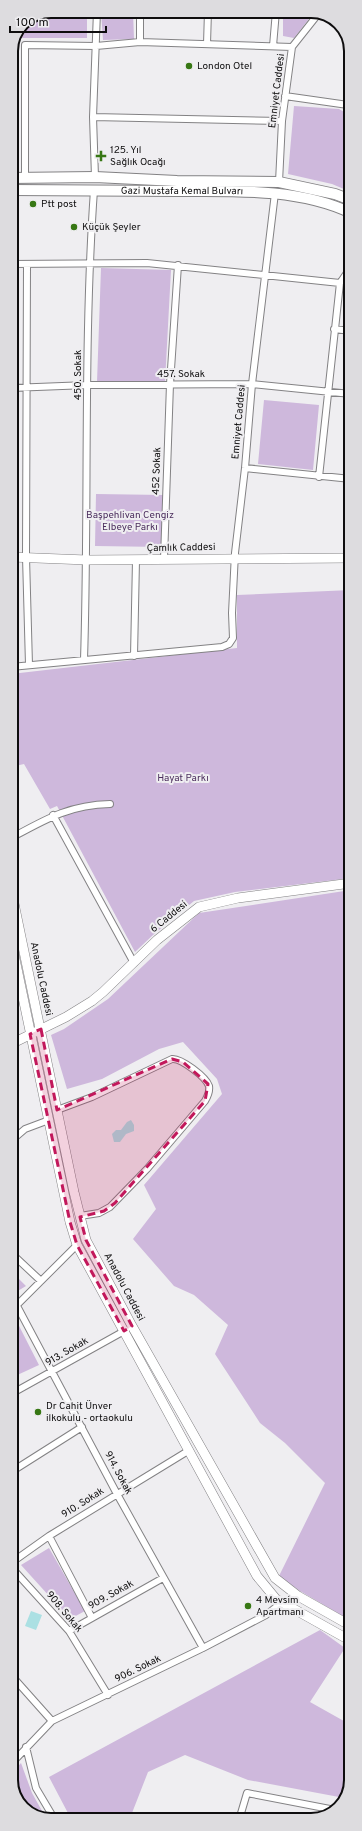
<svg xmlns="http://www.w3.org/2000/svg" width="362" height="1831" viewBox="0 0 362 1831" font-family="Overpass,sans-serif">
<rect width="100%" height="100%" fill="#efeef1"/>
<path fill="#ceb8dc" d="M51,11H87V38H19V48H12L23,22Z
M101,11H133L134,39L103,40Z
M283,11H315L294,38L283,36Z
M294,106L339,109L351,116V192L332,184L288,174Z
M101,268L171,270L165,382H97Z
M264,400L319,405L313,470L258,464Z
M96,494L164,495L163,547L95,546Z
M351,590V878L235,892L194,901L153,935L135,952L57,806L50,809L24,764L11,767V674L237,648V595Z
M351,890V1621L300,1591L279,1576L325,1483L285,1443L260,1423L215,1354L228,1325L194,1295L174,1286L133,1239L156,1209L144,1185L222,1094L217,1079L183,1042L159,1049L102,1079L67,1089L51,1035L64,1029L108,999L199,913Z
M11,1271L26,1286L11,1295Z
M16,1320L39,1365L13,1377L11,1372V1322Z
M49,1548L85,1611L70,1619L21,1565Z
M320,1630L345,1648L310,1702L351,1725V1781L343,1801L339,1797L248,1780L185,1755L148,1772L132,1813C110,1819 91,1823 69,1815L49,1777Z
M21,1763L32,1793L47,1820L23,1809L11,1786V1774Z"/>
<path fill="#abe0e3" d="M131,1120L134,1125V1131L126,1134L120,1142H114L112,1134L116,1130H121L127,1122Z
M31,1611L42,1615L36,1630L25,1626Z"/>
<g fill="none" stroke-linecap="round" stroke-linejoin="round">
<defs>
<path id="street" d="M140,11V42
M207,44L208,11
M273,46L276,11
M285,96L348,105L351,108
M93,117L282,121
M95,177L93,117L97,11
M25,178V45L96,46L140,42L292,47
M279,182L282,121L292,47L319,13
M11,264L147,263L340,283
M27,264L26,557L29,665
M334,329L351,331
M11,388L88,385L252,384L351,394
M245,468L351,479
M319,477L340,283L351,267
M164,559L170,384L178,265
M134,656L136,560
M84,660C89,503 83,346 94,190
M11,667L222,647L229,644L233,638L232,613L235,553L245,468L252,384L275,193
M53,815L134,963
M11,838C46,819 69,805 110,804
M57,1110L92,1097L172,1059C181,1058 206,1077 209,1086C210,1092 208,1096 205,1101L147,1169L110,1207L99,1213L80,1216
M11,1141L25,1129L49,1120
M11,1253L41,1281
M17,1306L117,1494L203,1648
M11,1311L77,1245
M11,1394L126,1330
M11,1472L82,1427
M49,1536L92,1618
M11,1563L49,1536L188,1451
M11,1567L69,1631L108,1695
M69,1631L163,1578
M11,1675L52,1721
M26,1747L36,1788L55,1820
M11,1764L52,1721L203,1648L266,1615L281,1603
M239,1820L247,1793L335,1810"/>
<path id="secondary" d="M11,557L87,560L351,558
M11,889L74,1192L86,1240L132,1326L275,1578L298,1596L351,1626
M11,940L70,1222L77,1245L257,1576L276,1599L351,1641
M11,1044L66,1017L92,1001L103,992L157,940L199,907L238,898L351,883"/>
<g id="primary">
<path d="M11,178L95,177L177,181L279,182L335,194L351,200"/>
<path id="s1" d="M11,190C67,190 122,191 178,191C233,191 299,188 351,213"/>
</g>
</defs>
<use href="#street" stroke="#838284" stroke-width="8"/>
<use href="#secondary" stroke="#838284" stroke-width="10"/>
<use href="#primary" stroke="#838284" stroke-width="12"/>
<use href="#street" stroke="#fff" stroke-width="6"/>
<use href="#secondary" stroke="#fff" stroke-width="9"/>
<use href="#primary" stroke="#fff" stroke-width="10"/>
</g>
<path fill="#c2185b" fill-opacity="0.2" stroke="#c2185b" stroke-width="3" stroke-dasharray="8 5" stroke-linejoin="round" d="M41,1029L57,1110L172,1059L183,1062L208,1084L205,1101L115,1203L104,1211L80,1217L86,1240L132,1326L124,1331L77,1245L70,1222L30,1034Z"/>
<g fill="#377714" stroke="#efeef1" stroke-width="1.5">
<circle cx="189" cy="66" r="4"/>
<path d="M99 150h4v4h4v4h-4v4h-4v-4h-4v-4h4z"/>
<circle cx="33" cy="204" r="4"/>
<circle cx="74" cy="227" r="4"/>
<circle cx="38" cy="1412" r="4"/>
<circle cx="248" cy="1606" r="4"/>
</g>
<g text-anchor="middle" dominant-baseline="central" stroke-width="4" stroke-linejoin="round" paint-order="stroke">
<g font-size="10" fill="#0e0d0e" stroke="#efeef1" text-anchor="start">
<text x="197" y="66">London Otel</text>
<text x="110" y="150">125. Yıl<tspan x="110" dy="12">Sağlık Ocağı</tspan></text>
<text x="41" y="204">Ptt post</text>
<text x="82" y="227">Küçük Şeyler</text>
<text x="46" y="1406">Dr Cahit Ünver<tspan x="46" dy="12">ilkokulu - ortaokulu</tspan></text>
<text x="256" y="1600">4 Mevsim<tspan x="256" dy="12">Apartmanı</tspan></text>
</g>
<g font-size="10" fill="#0e0d0e" stroke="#efeef1">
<text transform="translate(277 91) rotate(-83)">Emniyet Caddesi</text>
<text stroke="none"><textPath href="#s1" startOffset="171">Gazi Mustafa Kemal Bulvarı</textPath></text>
<text x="181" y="374">457. Sokak</text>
<text transform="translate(78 375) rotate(-90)">450. Sokak</text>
<text transform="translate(239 422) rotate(-85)">Emniyet Caddesi</text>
<text transform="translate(157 471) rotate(-88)">452 Sokak</text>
<text transform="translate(181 548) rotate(-1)">Çamlık Caddesi</text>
<text transform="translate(169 917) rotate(-39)">6 Caddesi</text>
<text transform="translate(41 979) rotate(78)">Anadolu Caddesi</text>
<text transform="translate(124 1287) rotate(62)">Anadolu Caddesi</text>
<text transform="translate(67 1352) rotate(-30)">913. Sokak</text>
<text transform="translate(118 1473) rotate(62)">914. Sokak</text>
<text transform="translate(83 1503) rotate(-32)">910. Sokak</text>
<text transform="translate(111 1595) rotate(-29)">909. Sokak</text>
<text transform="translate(64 1612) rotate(50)">908. Sokak</text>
<text transform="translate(138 1669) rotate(-26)">906. Sokak</text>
</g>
<g font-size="10" fill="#4b2e5d" stroke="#efeef1">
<text x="130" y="515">Başpehlivan Cengiz<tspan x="130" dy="12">Elbeye Parkı</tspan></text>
<text x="183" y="778">Hayat Parkı</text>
</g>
</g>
<path d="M0 0H362V1831H0ZM51 18H311A33 33 0 0 1 344 51V1780A33 33 0 0 1 311 1813H51A33 33 0 0 1 18 1780V51A33 33 0 0 1 51 18Z" fill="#dddcdf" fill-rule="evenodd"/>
<path fill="none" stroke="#0e0d0e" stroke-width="2" d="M51 18H311A33 33 0 0 1 344 51V1780A33 33 0 0 1 311 1813H51A33 33 0 0 1 18 1780V51A33 33 0 0 1 51 18Z"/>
<path d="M10 26v6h96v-6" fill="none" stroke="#0e0d0e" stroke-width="2"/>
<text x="16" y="26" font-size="12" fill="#0e0d0e" stroke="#efeef1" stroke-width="3" paint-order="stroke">100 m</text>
</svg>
